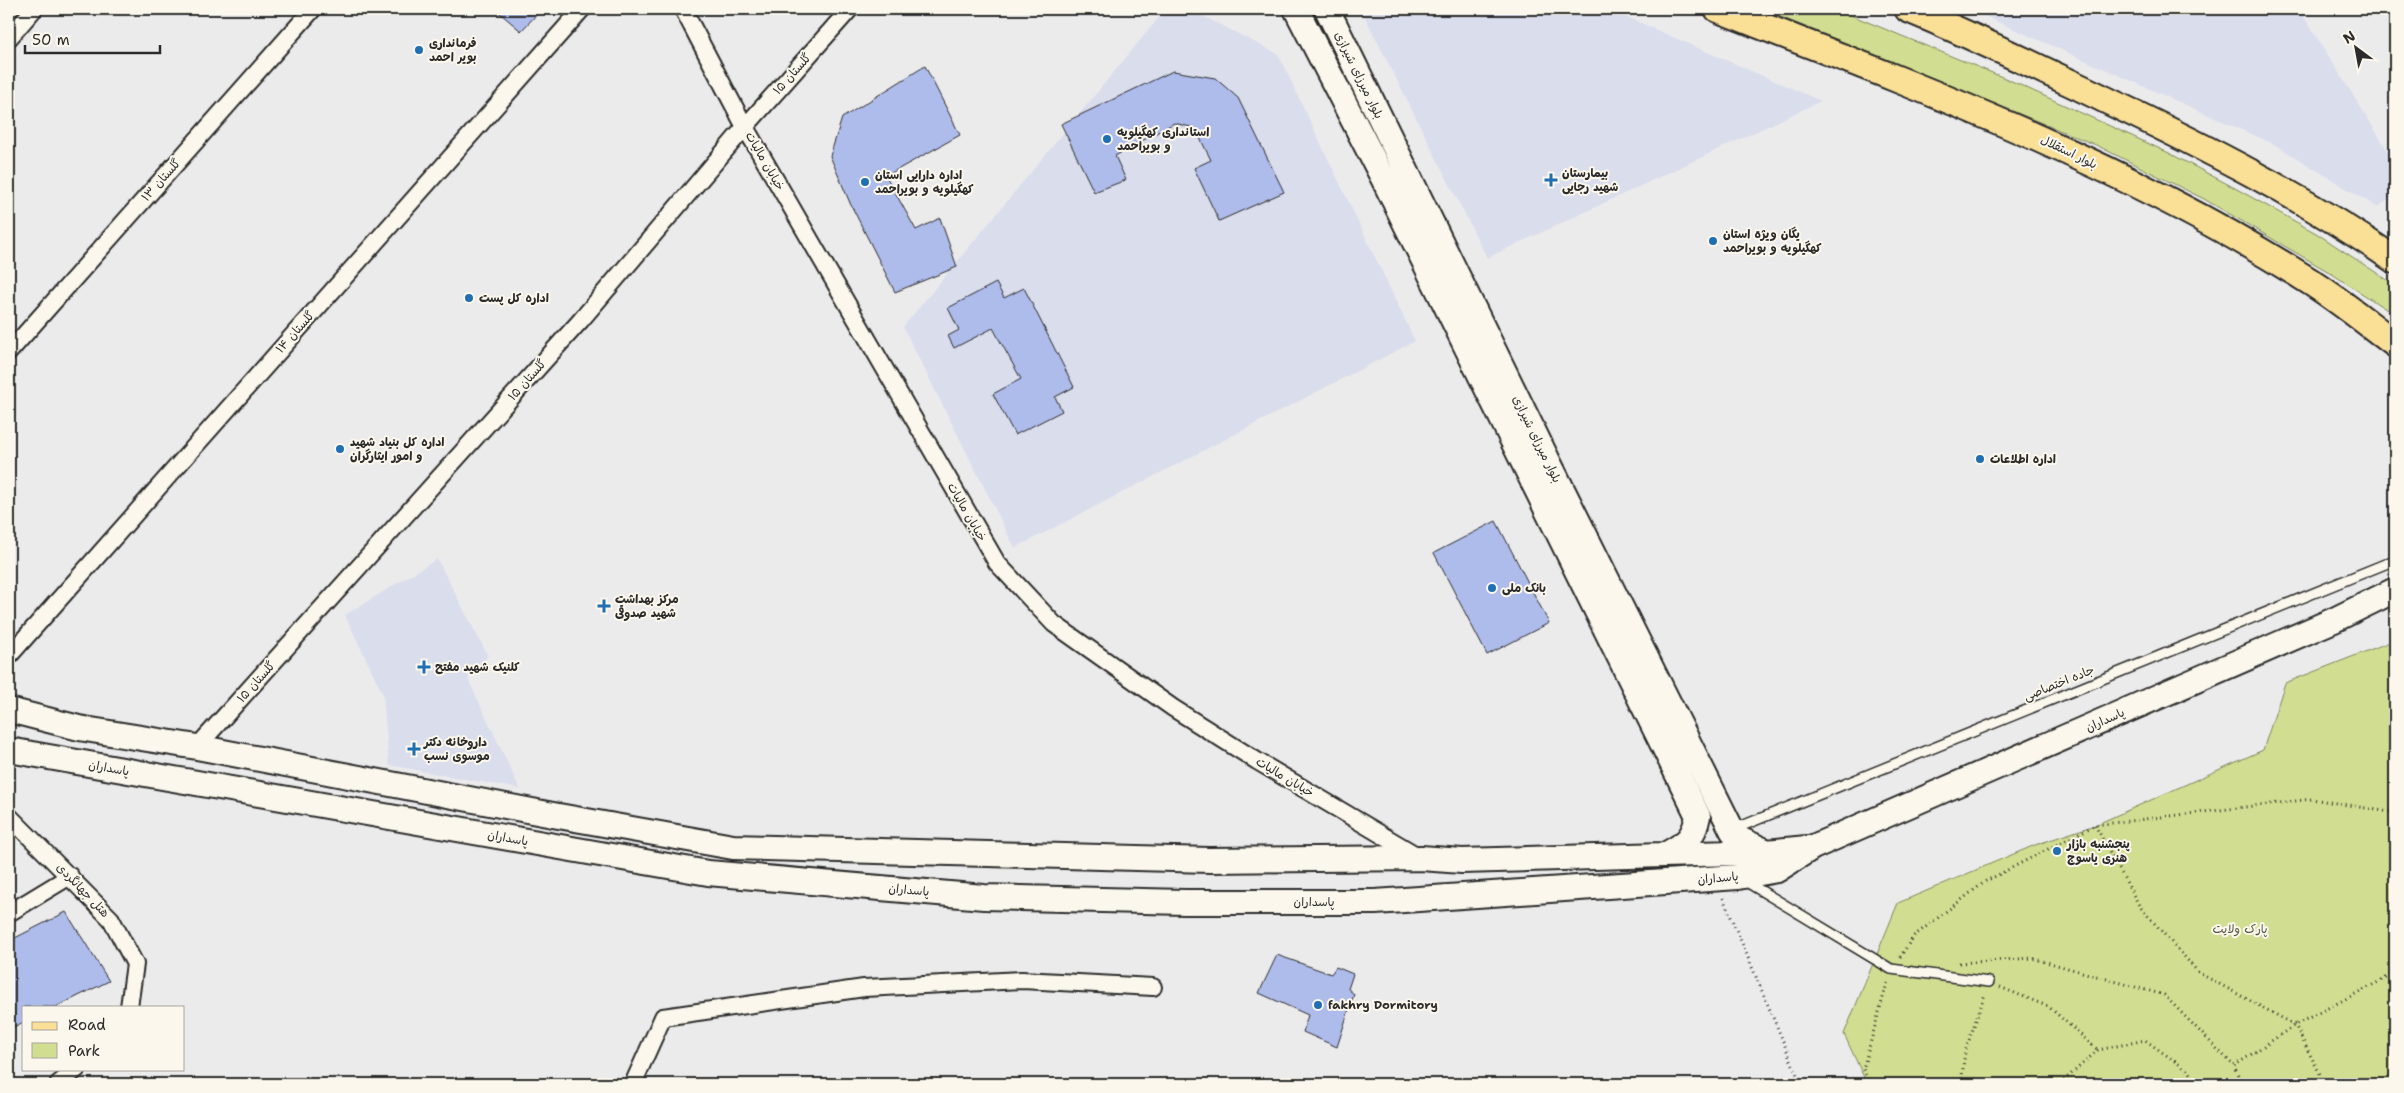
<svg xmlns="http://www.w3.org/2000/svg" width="2404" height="1093" viewBox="0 0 2404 1093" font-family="'Shantell Sans','Playpen Sans Arabic',sans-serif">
<rect width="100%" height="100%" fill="#ecebec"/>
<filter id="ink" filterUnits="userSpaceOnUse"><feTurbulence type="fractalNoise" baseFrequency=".02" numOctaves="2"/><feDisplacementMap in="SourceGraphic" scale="10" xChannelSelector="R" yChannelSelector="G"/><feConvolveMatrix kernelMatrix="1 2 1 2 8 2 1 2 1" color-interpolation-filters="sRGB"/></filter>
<g filter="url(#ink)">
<path fill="#d9ddec" d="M1166,9H1189L1278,54L1415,341L1015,548L903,327Z
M1361,9H1608L1821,101L1487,258Z
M1969,9H2299L2395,162V196L2377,207L2274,144Z
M437,559L488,656L468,679L520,789L389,765L383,694L345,615Z"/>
<path fill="#d1dd90" stroke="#7e845e" d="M1761,9H1836L2007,79L2169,153L2233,187L2316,233L2395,285V315L2329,272L2204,199L2096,145Z
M2395,640V1084H1867L1844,1034L1898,903L2035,845L2095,825L2263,750L2285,683Z"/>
<path fill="#aebcec" stroke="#2b2b2b" d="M495,9H542L521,31Z
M925,66L960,135L886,176L916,230L940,218L957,267L895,292L850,203L830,156L842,118Z
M1173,71L1215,78L1238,98L1284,192L1219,221L1194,168L1211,160L1195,128L1174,123L1115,156L1126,180L1094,192L1061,124Z
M996,283L1004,298L1024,288L1074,387L1055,397L1062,411L1015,435L993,394L1021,379L993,328L954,348L948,336L959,330L948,308Z
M1496,521L1549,623L1487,655L1434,553Z
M66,912L109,981L56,1007H24V1022L9,1029V941Z
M1277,955L1331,974L1336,967L1353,974L1348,989L1354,994L1337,1047L1303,1032L1308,1015L1259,993Z"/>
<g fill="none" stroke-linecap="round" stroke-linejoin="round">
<defs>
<path id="lane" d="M1732,830L2390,562H2395
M1745,881L1891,969L1989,982"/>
<path id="street" d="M683,9L745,127L997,563L1054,624L1173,708L1257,761L1421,858
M9,38L34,9
M9,352L313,9
M9,656L582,9
M197,747L581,320L745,127L850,9
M9,816L111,919L135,964L129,1007
M9,913L70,876
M58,1084L77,1069
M633,1084L663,1017L864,988L1022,980L1153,987"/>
<path id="secondary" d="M1296,9L1383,178L1698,816C1693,840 1686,843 1665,855
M1327,9L1548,461L1732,830L1737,838L1765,851
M9,710L79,728L197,747L553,815L733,847L1209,860L1421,858L1462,861L1766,852L1807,848
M9,750L708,873L984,897L1185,902H1375L1738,877L1777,870L1813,847L2334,620L2395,590"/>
<path id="primary" d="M1718,9C1919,87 2123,163 2306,279C2337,298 2366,322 2395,344
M1908,9C1974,36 2039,68 2104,99C2205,147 2303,197 2395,260"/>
</defs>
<use href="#lane" stroke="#2b2b2b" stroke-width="12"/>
<use href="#street" stroke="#2b2b2b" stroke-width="20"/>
<use href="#secondary" stroke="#2b2b2b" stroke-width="28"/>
<use href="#primary" stroke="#2b2b2b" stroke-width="30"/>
<path stroke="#2b2b2b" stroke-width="3" stroke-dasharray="1 4" stroke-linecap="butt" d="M2095,825L2140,907L2199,973L2295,1025L2325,1084
M1723,898L1801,1084
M1900,957L1914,936L1986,881L2095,825L2312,799L2395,813
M1959,963L2032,958L2164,995L2234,1066
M2000,987L2049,1007L2098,1050
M1870,1084L1863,1069L1888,980
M1961,1084L1965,1052L1985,994
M2060,1084L2098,1050L2145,1040L2190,1072L2196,1084
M2242,1084L2234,1066L2295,1025L2394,974L2395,997"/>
<use href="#lane" stroke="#fbf7ec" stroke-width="9"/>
<use href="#street" stroke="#fbf7ec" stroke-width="16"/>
<use href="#secondary" stroke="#fbf7ec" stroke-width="24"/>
<use href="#primary" stroke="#fadf96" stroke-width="26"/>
</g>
</g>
<g fill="#1f6fb2" stroke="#fbf7ec" stroke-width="2">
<circle cx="419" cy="50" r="5"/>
<circle cx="1107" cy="139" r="5"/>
<path d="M1548.5 172.5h5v5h5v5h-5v5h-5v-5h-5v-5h5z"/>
<circle cx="865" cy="182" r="5"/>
<circle cx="1713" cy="241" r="5"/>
<circle cx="469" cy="298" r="5"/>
<circle cx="340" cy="449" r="5"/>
<circle cx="1980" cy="459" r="5"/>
<circle cx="1492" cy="588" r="5"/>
<path d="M601.5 598.5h5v5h5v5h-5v5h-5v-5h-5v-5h5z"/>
<path d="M421.5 659.5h5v5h5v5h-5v5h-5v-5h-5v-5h5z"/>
<path d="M411.5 741.5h5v5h5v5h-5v5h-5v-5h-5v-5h5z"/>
<circle cx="2057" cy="851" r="5"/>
<circle cx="1318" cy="1005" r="5"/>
</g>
<g text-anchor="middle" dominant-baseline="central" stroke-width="4" stroke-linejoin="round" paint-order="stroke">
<g font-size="12" font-weight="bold" fill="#2b2b2b" stroke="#fbf7ec" text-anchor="start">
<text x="429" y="43">فرمانداری<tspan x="429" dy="14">بویر احمد</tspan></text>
<text x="1117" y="132">استانداری کهگیلویه<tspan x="1117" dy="14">و بویراحمد</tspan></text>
<text x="1562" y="173">بیمارستان<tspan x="1562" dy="14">شهید رجایی</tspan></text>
<text x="875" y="175">اداره دارایی استان<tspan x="875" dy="14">کهگیلویه و بویراحمد</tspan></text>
<text x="1723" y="234">یگان ویژه استان<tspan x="1723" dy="14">کهگیلویه و بویراحمد</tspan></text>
<text x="479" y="298">اداره کل پست</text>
<text x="350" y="442">اداره کل بنیاد شهید<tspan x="350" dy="14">و امور ایثارگران</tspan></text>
<text x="1990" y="459">اداره اطلاعات</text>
<text x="1502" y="588">بانک ملی</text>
<text x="615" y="599">مرکز بهداشت<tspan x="615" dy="14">شهید صدوقی</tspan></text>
<text x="435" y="667">کلنیک شهید مفتح</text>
<text x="424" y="742">داروخانه دكتر<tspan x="424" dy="14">موسوی نسب</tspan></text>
<text x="2067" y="844">پنجشنبه بازار<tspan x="2067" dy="14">هنری یاسوج</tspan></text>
<text x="1328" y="1005">fakhry Dormitory</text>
</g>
<g font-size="12" fill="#2b2b2b" stroke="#fbf7ec">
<text transform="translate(792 74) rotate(-48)">گلستان ۱۵</text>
<text transform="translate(1359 75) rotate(64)">بلوار میرزای شیرازی</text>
<text transform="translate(2069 152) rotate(26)">بلوار استقلال</text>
<text transform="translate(765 161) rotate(60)">خیابان مالیات</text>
<text transform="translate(161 180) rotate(-48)">گلستان ۱۳</text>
<text transform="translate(295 332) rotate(-48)">گلستان ۱۴</text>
<text transform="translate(527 380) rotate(-48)">گلستان ۱۵</text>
<text transform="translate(1537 439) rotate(64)">بلوار میرزای شیرازی</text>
<text transform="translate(967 512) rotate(60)">خیابان مالیات</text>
<text transform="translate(256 682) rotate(-48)">گلستان ۱۵</text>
<text transform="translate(2059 683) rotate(-22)">جاده اختصاصی</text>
<text transform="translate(2105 720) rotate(-24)">پاسداران</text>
<text transform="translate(109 768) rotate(10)">پاسداران</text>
<text transform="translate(1285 777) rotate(31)">خیابان مالیات</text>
<text transform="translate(508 838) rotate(10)">پاسداران</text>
<text transform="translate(1718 878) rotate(-5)">پاسداران</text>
<text transform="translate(83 890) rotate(46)">هتل جهانگردی</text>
<text transform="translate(909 890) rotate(5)">پاسداران</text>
<text x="1314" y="902">پاسداران</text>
</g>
<g font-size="12" fill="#545844" stroke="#fbf7ec">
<text x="2240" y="929">پارک ولایت</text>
</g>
</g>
<rect width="2404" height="1093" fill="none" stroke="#fbf7ec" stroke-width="30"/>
<rect x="15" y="15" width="2374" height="1063" fill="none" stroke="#2b2b2b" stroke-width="2" filter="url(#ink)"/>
<rect x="22" y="1006" width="162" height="65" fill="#fbf7ec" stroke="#a8a59f"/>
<rect x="32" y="1022" width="25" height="8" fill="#fadf96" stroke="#a8a59f"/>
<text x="68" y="1030" font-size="15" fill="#2b2b2b">Road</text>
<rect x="32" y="1043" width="25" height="15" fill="#d1dd90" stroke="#a8a59f"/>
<text x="68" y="1056" font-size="15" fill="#2b2b2b">Park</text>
<g transform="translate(2356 48) rotate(328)" stroke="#fbf7ec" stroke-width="4" paint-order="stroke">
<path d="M0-4L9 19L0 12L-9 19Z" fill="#2b2b2b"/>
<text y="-8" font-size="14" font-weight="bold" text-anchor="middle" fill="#2b2b2b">N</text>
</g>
<path d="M25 45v8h135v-8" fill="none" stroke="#2b2b2b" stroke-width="2.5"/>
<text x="32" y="45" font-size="15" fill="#2b2b2b" stroke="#fbf7ec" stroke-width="4" paint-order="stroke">50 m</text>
</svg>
